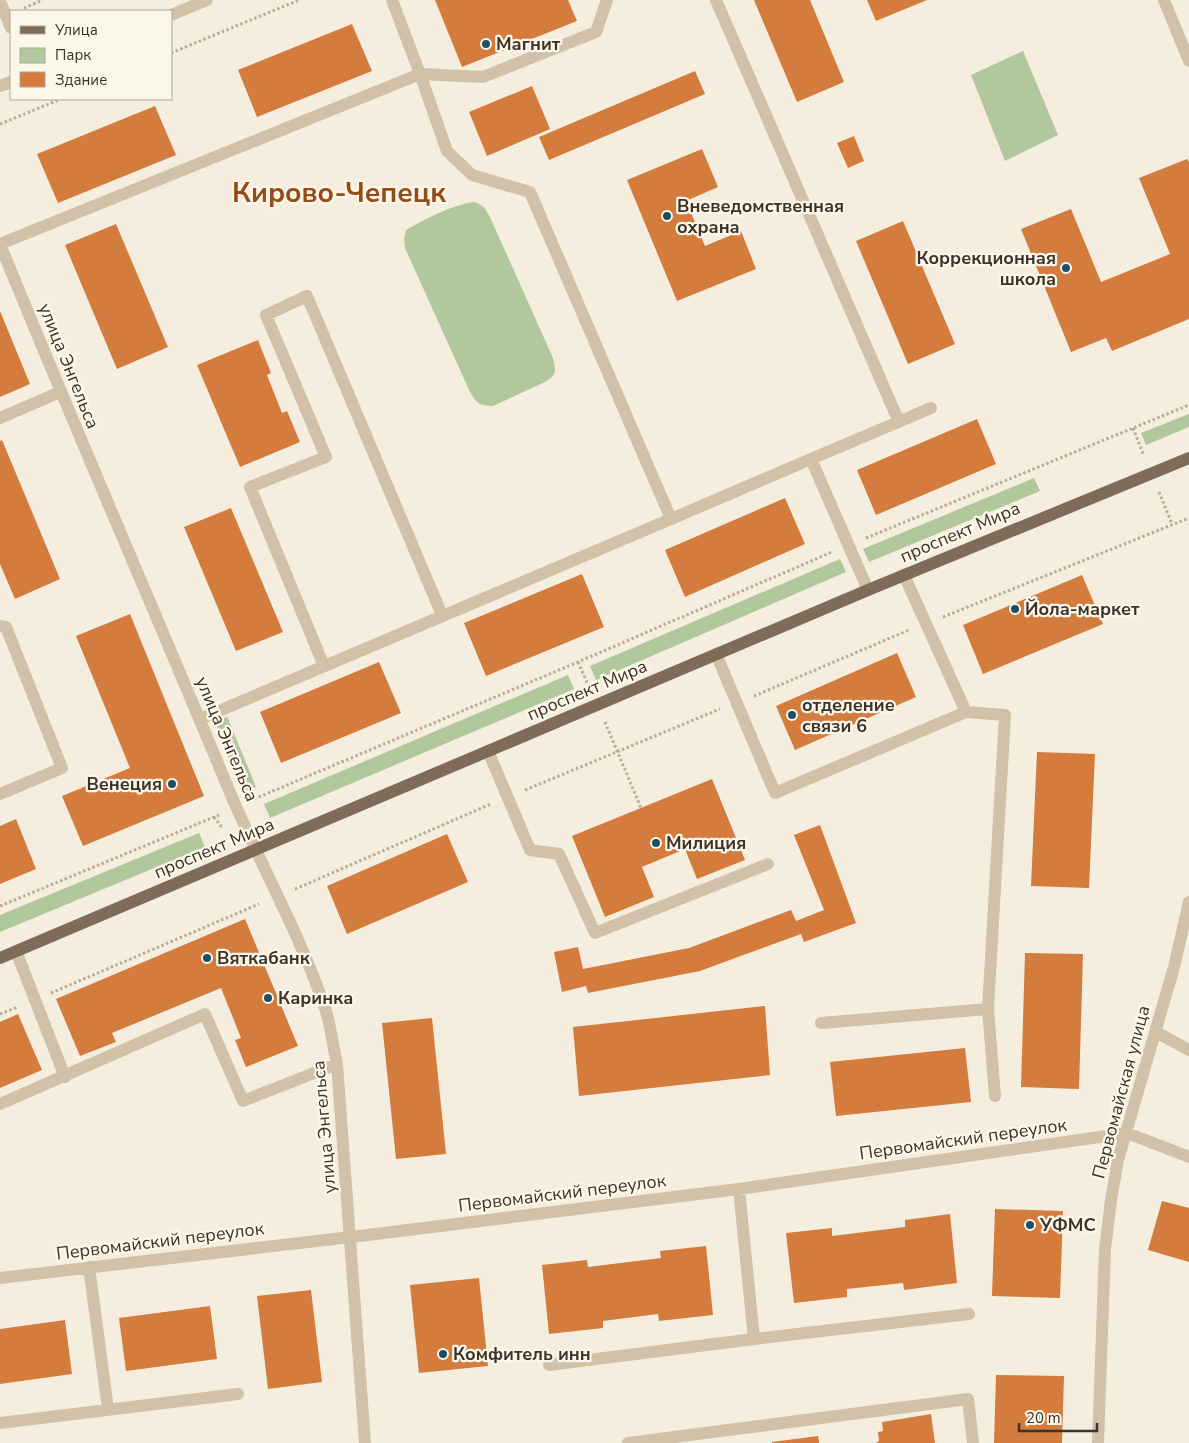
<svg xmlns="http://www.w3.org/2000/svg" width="1189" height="1443" viewBox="0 0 1189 1443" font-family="'Nunito Sans',sans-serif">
<rect width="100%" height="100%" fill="#f5eede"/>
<path fill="#b1c79c" d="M1023,51L1058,135L1005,161L971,75Z
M475,202L484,207L490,217L553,358C556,371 557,375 545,382L493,406C480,406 476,403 470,392L405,248L404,239L406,230C425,219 454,204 475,202Z
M1189,414V427L1146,445L1141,433Z
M1034,478L1040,491L869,562L863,549Z
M840,559L846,572L596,680L590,666Z
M568,675L574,689L270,818L264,804Z
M227,716L256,787L243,792L217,730L218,723Z
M199,833L205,847L0,932V915Z"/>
<path fill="#d47b3e" d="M435,0H568L577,21L462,67Z
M754,0H810L844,82L797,102Z
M867,0H927L876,21Z
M352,24L372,71L257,117L238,70Z
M695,71L705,94L549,160L539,137Z
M532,86L550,129L487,156L469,112Z
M155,106L176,155L58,203L37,154Z
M854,136L864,161L848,168L837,143Z
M702,149L718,187L686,201L705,246L741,231L756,269L677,301L627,180Z
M1187,159L1189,162V319L1112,351L1106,338L1071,352L1021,229L1071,209L1101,282L1170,254L1139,178Z
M903,221L955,344L908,364L856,241Z
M116,224L168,347L117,369L65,245Z
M0,311L30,384L0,397Z
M258,340L271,373L267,375L282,413L287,411L300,442L240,467L197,365Z
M977,419L996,464L876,515L857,470Z
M2,440L60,579L15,599L0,564V441Z
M785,498L805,544L685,597L665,550Z
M231,508L283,632L236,651L184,527Z
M582,574L604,627L486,676L464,623Z
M1082,575L1103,624L983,674L963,625Z
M130,614L204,796L83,846L62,796L130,768L76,636Z
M897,653L916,697L795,750L776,706Z
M379,662L401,713L281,763L260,712Z
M1037,752L1095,754L1089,888L1031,886Z
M712,779L745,860L697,879L685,849L642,867L654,897L605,917L572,836Z
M16,819L36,869L0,884V826Z
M820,825L856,923L804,942L801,934L700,971L588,993L586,986L562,992L554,952L578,947L583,969L689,948L791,910L796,921L824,910L794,835Z
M447,834L468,882L347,934L327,886Z
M245,919L298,1046L246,1067L235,1040L241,1038L221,988L112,1033L116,1042L80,1056L56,999Z
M1025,953L1083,954L1079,1089L1021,1087Z
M765,1006L770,1075L579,1096L573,1027Z
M18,1014L42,1070L0,1088V1022Z
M432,1018L446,1154L396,1159L382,1023Z
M965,1048L971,1102L836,1116L830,1062Z
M1162,1201L1189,1208V1262L1148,1250Z
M995,1209L1063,1211L1060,1298L992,1296Z
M950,1214L957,1283L904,1290L903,1283L847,1289V1297L794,1303L786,1233L832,1228V1236L905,1227V1220Z
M706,1246L713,1315L659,1321L658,1314L603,1321V1328L549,1334L542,1265L587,1260L588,1267L661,1258L660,1251Z
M479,1278L488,1366L419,1373L410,1285Z
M311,1290L322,1382L268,1389L257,1296Z
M210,1306L217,1359L126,1371L119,1318Z
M65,1320L72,1374L0,1384V1329Z
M996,1375L1064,1376L1062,1443H994Z
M931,1414L935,1443H876L879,1441L878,1432L883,1431L882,1422Z
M818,1436L819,1443H772V1442Z"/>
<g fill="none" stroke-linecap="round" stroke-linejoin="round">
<path stroke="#bcab92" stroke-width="3" stroke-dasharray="2.5 2.5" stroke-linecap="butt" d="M24,8L43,0
M171,53L299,0
M0,124L61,99
M1133,428L1144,456
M1159,492L1172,524
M866,538L1189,405
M943,617L1189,518
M578,662L589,687
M754,696L909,630
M605,722L641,808
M525,790L720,709
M254,799L578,662L832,552
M214,817L223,829
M295,889L491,804
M0,906L219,815
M51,993L259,904
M0,1014L18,1007"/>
<path stroke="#d0c1a8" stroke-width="12" d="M607,0L596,32L483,77L420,74L447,151L472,175L530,192L671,519L811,459
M716,0L899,422
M1164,0L1189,61
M0,1L11,28
M171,15L207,0
M0,86L11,82
M0,244C75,429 155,611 231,795C262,868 301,936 326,1011C331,1028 333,1046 337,1064L365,1443
M0,244L420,74L392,0
M0,418L60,392
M904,575L966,712L1005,715L988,1009L995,1096
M868,590L811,459L931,408
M0,626L6,627L62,768L0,794
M716,654L775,793L966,712
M324,666L250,487L326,457L266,315L307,296L442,615
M200,719L671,519
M488,751L530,850L559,854L595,933L768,864
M16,951L65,1077
M821,1023L988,1009
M1156,1032L1189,1050
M0,1104L205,1014L243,1101L337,1064
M89,1267L108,1409
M0,1278L351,1237L739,1189L1127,1133L1189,1157
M754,1339L969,1314
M549,1365L754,1339L739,1189
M0,1423L238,1394
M628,1443L968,1399L973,1443
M1098,1443L1105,1249L1111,1200L1118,1160L1174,967L1189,902"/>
<path stroke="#7f6c58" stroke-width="12" d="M0,958L868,590L1189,458"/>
</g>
<g fill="#195163" stroke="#fcf7eb" stroke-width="2">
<circle cx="486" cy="44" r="5"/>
<circle cx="667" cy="216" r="5"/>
<circle cx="1066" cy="268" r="5"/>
<circle cx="1015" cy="609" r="5"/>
<circle cx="792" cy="715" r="5"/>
<circle cx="172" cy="784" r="5"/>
<circle cx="656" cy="843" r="5"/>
<circle cx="207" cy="958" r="5"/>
<circle cx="268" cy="998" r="5"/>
<circle cx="1030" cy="1225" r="5"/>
<circle cx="443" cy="1354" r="5"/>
</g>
<g text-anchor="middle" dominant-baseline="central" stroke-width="4.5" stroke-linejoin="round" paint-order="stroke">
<g font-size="18" font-weight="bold" fill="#3c3229" stroke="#fcf7eb" text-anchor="start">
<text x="496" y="44">Магнит</text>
<text x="677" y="206">Вневедомственная<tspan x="677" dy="21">охрана</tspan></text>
<text x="1056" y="258" text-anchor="end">Коррекционная<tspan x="1056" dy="21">школа</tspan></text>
<text x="1025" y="609">Йола-маркет</text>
<text x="802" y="705">отделение<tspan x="802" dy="21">связи 6</tspan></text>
<text x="162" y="784" text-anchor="end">Венеция</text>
<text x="666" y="843">Милиция</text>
<text x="217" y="958">Вяткабанк</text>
<text x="278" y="998">Каринка</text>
<text x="1040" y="1225">УФМС</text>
<text x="453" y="1354">Комфитель инн</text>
</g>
<g font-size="18" fill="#3c3229" stroke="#fcf7eb">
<text transform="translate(69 366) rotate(68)">улица Энгельса</text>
<text transform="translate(960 532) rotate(-23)">проспект Мира</text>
<text transform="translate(587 690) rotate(-23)">проспект Мира</text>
<text transform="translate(227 739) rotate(67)">улица Энгельса</text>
<text transform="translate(214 848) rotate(-23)">проспект Мира</text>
<text transform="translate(1121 1092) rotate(-75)">Первомайская улица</text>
<text transform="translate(324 1127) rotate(-95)">улица Энгельса</text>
<text transform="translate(963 1139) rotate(-8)">Первомайский переулок</text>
<text transform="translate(562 1193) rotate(-7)">Первомайский переулок</text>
<text transform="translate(160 1241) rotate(-7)">Первомайский переулок</text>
</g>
<g font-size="28" font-weight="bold" fill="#954b18" stroke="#fcf7eb">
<text x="339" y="193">Кирово-Чепецк</text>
</g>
</g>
<rect x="10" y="10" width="162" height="90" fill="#fcf7eb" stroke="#afa89d"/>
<rect x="20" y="26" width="25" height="8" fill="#7f6c58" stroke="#afa89d"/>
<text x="55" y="35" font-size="15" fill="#3c3229">Улица</text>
<rect x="20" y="48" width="25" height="15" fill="#b1c79c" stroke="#afa89d"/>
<text x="55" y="60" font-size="15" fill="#3c3229">Парк</text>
<rect x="20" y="72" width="25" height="15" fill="#d47b3e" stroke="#afa89d"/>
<text x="55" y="85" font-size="15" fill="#3c3229">Здание</text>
<path d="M1019 1423v8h78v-8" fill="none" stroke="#3c3229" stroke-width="2.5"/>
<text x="1026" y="1423" font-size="15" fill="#3c3229" stroke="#fcf7eb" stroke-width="4" paint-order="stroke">20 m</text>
</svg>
